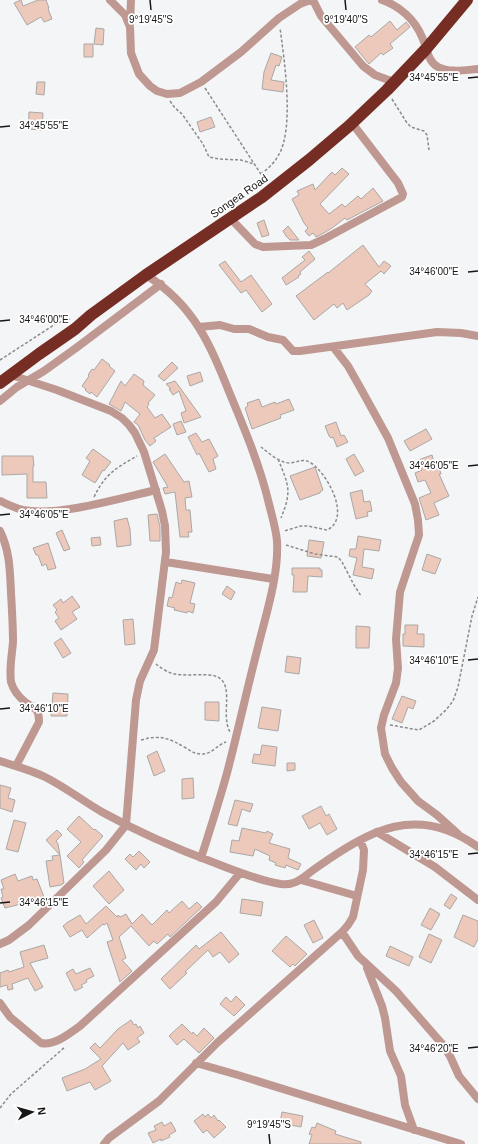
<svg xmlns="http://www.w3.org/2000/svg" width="478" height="1144" viewBox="0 0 478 1144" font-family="Helvetica,sans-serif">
<rect width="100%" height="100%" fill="#f4f5f6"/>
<path fill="#ecc9bb" stroke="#aaa8a7" d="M21,0L23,6L38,0H46L49,8L48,9L52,19L44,22L41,17L27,25L14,3Z
M390,21L397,30L406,22L410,27L390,44L393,48L383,55L381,53L369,64L355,47L369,35L371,37Z
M96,28L104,29L103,45L94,44Z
M84,44H93V57H84Z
M271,53L282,57L279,66L276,65L271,80L284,82L283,92L262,89L264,72Z
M37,82H45L44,95L36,94Z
M29,112L43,113L42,130L28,129Z
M211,117L215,127L200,132L197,122Z
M342,168L349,174L320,204L329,214L342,204L345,207L358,196L361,199L373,188L383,201L347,220L345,218L332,228L322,234L316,237L313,233L309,236L305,231L308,228L304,223L292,199L299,195L297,191L313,184L315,190L332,172L335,175Z
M264,220L269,235L262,237L257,223Z
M288,226L299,240H290L286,236L283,231Z
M363,245L379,267L384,261L391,266L384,274L381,271L365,284L372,291L369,295L347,310L343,303L337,308L334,304L314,320L296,296L328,272V273Z
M309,251L315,259L300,272L301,274L298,276L299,277L286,285L282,278L305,260L302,257Z
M225,261L241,282L251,275L272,304L262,312L246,290L241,293L219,265Z
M102,359L110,365L109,366L115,371L97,397L91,392L90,394L85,390L86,389L82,386L89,376L88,375L92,369L94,370Z
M172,362L178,368L164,381L158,376Z
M200,372L203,381L190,386L187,376Z
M134,374L144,381L143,385L155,395L148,403L149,404L147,407L155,418L162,414L171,427L154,438L156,441L150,446L145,440L138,425L134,422L140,414L125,402L121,411L109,404L121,381L125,386Z
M175,381L181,389L201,417L184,423L181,413L186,411L179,391L173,395L169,389H171L166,384Z
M259,399L262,407L275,402L276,404L289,399L294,410L280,415L281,418L252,429L245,408L248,406L247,403Z
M181,421L186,432L177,435L173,424Z
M336,422L341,436L344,435L348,442L337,447L333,437L331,438L329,436L325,426Z
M426,429L432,439L410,451L404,441Z
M196,433L202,442L209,439L218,456L213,459L216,469L209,472L199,453L197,455L188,437Z
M93,449L111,462L104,471L103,470L95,483L82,475L90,461L86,458Z
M165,454L184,482L189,481L192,497L185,498L186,510H190L192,532H188L189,537H180L175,492L165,494L163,488L168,487L153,462Z
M354,454L364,471L355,476L346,459Z
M432,455L435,465L438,464L441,474H439L449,496L434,503L439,515L426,520L419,498L431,493L425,480L418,482L415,473L422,470L418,460Z
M2,456H33L34,466H33V482H46L47,498H27V474L2,475Z
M315,467L323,490L320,492V493L300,500L290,476Z
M362,490L364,502L370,501L372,511L367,512L368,516L356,519L350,493Z
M157,514L160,527V541H150L148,515Z
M127,518L130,529L131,545L117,547L114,521Z
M62,530L70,549L64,551L56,533Z
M358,536L381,540L379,551L364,549L362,567L374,569L372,579L353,575L357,558L349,556L350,549H356Z
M100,537L101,545L92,546L91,538Z
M309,540L324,542L321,558L307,556Z
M48,543L56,568L48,570L46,564L42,566L38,555H36L33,548Z
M427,554L441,559L435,574L422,570Z
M292,568H320V570H322V577L308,576L307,592H293L294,575H292Z
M182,580L195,583L190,603L195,604L193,613L188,611L187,613L174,610L175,608L167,606L169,597L172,598L176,582L181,584Z
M227,586L235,592L231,600L222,594Z
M72,596L80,607L72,612L77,619L61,630L55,621L59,618L55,612L57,610L53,605L61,599L63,603Z
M133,619L135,644L125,645L123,620Z
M405,625H418L417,634H424V647L403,646V634H405Z
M356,626L370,627L369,648H356Z
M61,638L71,653L63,658L54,643Z
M287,656L301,658L299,674L285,672Z
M53,693L68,694L67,716H51Z
M402,696L416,701L413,709L408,707L402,723L392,719Z
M205,702H219V721L205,720Z
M262,707L281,710L278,731L258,728Z
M262,745L277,747L275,766L252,763L254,754L260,755Z
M157,751L165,771L154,776L147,756Z
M287,763H295V770L287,771Z
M193,778L194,798L182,799V779Z
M0,785L11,788L8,798L15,800L12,812L0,808Z
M235,800L253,804L250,812L242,809L237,826L228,824Z
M321,806L326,816L329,814L337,829L327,835L320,823L309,829L302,816Z
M79,816L94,830L95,829L103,836L82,860L84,862L79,868L67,856L81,842L67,829Z
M14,820L26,823L18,852L6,849Z
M242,828L266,833L267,831L273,834L269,843L290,849L288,858L301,864L298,870L286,865L285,868L275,865L276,863L269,860L270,856L255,849L253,856L230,852L232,840L239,841Z
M57,830L62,835L56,841L58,844L60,855L46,840Z
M139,851L150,862L144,868L141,864L136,870L125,859L130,854L133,857Z
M60,855L64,883L61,885L50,887L46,861L53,860L52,856Z
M109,871L124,890L109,904L93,886Z
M15,874L18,881L32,876L33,880L37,879L44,897L30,899L31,905L21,906V904L5,908L1,898L3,897L1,889H4L1,880Z
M451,894L457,898L450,909L444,905Z
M242,899L263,902L261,916L240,913Z
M182,901L189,909L197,902L202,907L170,937L168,934L157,944L154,941L149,946L131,926L119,937L126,958L122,960L132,971L120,982L107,942L113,940L107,923L104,925L103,924L87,938L82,930L70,937L63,926L68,922L80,915L86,924L106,906L117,917L118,915L120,917L126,914L132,924L142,914L152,925L167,910L169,913Z
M430,908L440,914L431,930L421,925Z
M463,915L478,921V939L474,947L454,937Z
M314,920L323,938L313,943L304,925Z
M221,932L239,954L229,963L220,952L213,957L208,950L185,972L187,973L170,989L161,979L196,945L199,949Z
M429,934L442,940L431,963L419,957Z
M286,936L307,954L295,966L293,964L290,967L272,951Z
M44,945L48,958L30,963L43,987L35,991L28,978L12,984L13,989L8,990L7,985L0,987V973L8,970L9,972L24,967L20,952Z
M390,946L413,957L409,966L386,956Z
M90,968L94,976L86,980L87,982L81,985L83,987L75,991L66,973L73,969L76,974Z
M236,996L245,1005L234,1016L220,1004L226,997L231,1002Z
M131,1020L134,1025L136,1024L138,1028L140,1026L144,1033L137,1038L140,1042L128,1050L123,1043L102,1066L111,1081L95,1090L90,1082L67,1091L62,1078L85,1069L101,1059L90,1048L95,1043L100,1048L118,1029Z
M182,1024L192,1034L193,1032L197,1036L204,1028L214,1038L199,1053L184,1039L177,1045L169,1036Z
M282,1112L303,1116L301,1127L280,1123Z
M203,1114L205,1117L208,1114L211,1118L214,1115L218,1121L219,1120L226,1127L214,1138L207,1130L203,1133L194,1121Z
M162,1122L164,1126L171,1122L176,1131L169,1135L170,1137L161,1141V1139L153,1143L148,1133L156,1130L154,1126Z
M317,1123L336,1131L335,1134L361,1142V1144H309L312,1135L309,1134L312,1127L315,1128Z"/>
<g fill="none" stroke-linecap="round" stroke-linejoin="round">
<path stroke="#8b8b8c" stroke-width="1.5" stroke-dasharray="3 2" stroke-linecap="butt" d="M205,88L266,182
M392,99L407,123L411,127L424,131L427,135L429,150
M170,101L175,108L182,114L203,144L209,157L219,159L241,160L254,164
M261,174C267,169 274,164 278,156C295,130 284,58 280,28
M0,360L57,323L70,319
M261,447C269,453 279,463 290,463C298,462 304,458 311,463C327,473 352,518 327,530L308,526H301L284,531
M278,459C289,486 292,491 281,518
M94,497C105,474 116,468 137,456
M286,545L315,554L338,557L342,562L354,585L361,596
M156,664C161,668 168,673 175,674C186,676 198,674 209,675C239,677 219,713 230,732
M390,725L419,730L434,721L446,710L453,701L458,687L472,616L478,597
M141,740C161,734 170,739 186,748C191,751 195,754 201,754C211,755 217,745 226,742
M0,1108L11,1094L65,1047"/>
<path stroke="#be9891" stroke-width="8" d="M110,0L125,15L130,27L131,53L139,74L150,86L157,91L167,94L180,93L201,82L241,52L279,18L300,4L310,0
M313,0L321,16L363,66L375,75L394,82
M382,0C400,6 415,20 422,37C427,47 427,61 438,67C450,73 465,70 478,69
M130,23L131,0
M231,219L255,244L263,247L311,245L324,239L402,197L403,194L398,183L352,123
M146,275C194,305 210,344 230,394C245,430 260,466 269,504C272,516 276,529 277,541C279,575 266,614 258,647C247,689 238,731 227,773C219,802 210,830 201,858
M199,327L220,325L234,329H249L268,337L283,340L293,351H300L437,332L461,333L478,336
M334,348L348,366L361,389L388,438L415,504L418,520L419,535L400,592L396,639L398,668L396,683L384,715L381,728L385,754L392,768L401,782L418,801L437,815L458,834
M0,401L17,387L44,371L76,348L161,284
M0,501C7,504 15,508 23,510C57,517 121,498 156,490
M0,531C10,551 10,572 11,593C12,610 13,626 13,642C12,655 9,669 11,682C13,689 19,697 25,702C34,709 39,707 39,722L16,766
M166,562L273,579
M0,761C15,766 31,770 45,777C65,787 83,801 102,812C138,832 177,849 215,863C235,871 261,881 281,884C297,886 304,876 316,868C370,830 417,803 478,847
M377,832L435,867L478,900
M301,880L357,896
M342,932L358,956L396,991L443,1045L450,1056L459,1076L478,1099
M0,944L9,940L29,925L106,850L126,825L136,700L140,681L154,650L166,552L165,526L162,511L144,452L135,433L129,425L122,418L111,411L57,390L11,375
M367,968L382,1006L385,1018L390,1051L401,1076L405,1105L414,1130
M0,1003L10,1017L41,1043C54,1046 69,1034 80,1026L216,902L240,873
M196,1063L238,1075L461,1144
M104,1144L109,1138L159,1101L217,1043L342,932L348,925L353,917L363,870L364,850L360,840"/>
<path stroke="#762e24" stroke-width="12" d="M0,383L39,354L75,329L91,315L146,275L262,197L309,160L349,126L387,90L426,49L467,0"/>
</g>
<path fill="none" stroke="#171718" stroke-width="1.5" d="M150,0L151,10M345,0L346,10M468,78L478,77M0,127L10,126M468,272L478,271M0,321L10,320M468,466L478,465M0,515L10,514M468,660L478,659M0,709L10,708M468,854L478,853M0,903L10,902M468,1048L478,1047M269,1134L270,1144"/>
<g text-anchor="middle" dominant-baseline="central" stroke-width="3.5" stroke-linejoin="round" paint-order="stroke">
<g font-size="11" fill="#171718" stroke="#fff">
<text transform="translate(239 196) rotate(-35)">Songea Road</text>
</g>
</g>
<g font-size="10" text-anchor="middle" fill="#171718" stroke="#fff" stroke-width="3.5" stroke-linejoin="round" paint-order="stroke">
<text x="151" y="23">9°19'45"S</text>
<text x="346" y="23">9°19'40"S</text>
<text x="434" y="81">34°45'55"E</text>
<text x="44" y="129">34°45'55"E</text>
<text x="434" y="275">34°46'00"E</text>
<text x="44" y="323">34°46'00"E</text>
<text x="434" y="469">34°46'05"E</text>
<text x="44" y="518">34°46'05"E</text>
<text x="434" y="664">34°46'10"E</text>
<text x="44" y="712">34°46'10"E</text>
<text x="434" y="858">34°46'15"E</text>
<text x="44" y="906">34°46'15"E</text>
<text x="434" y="1052">34°46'20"E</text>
<text x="269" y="1128">9°19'45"S</text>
</g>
<g transform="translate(32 1112) rotate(84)" stroke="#ffffff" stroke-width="3" paint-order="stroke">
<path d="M0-3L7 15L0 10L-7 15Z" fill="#171718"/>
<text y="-6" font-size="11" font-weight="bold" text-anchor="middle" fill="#171718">N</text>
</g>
</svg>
